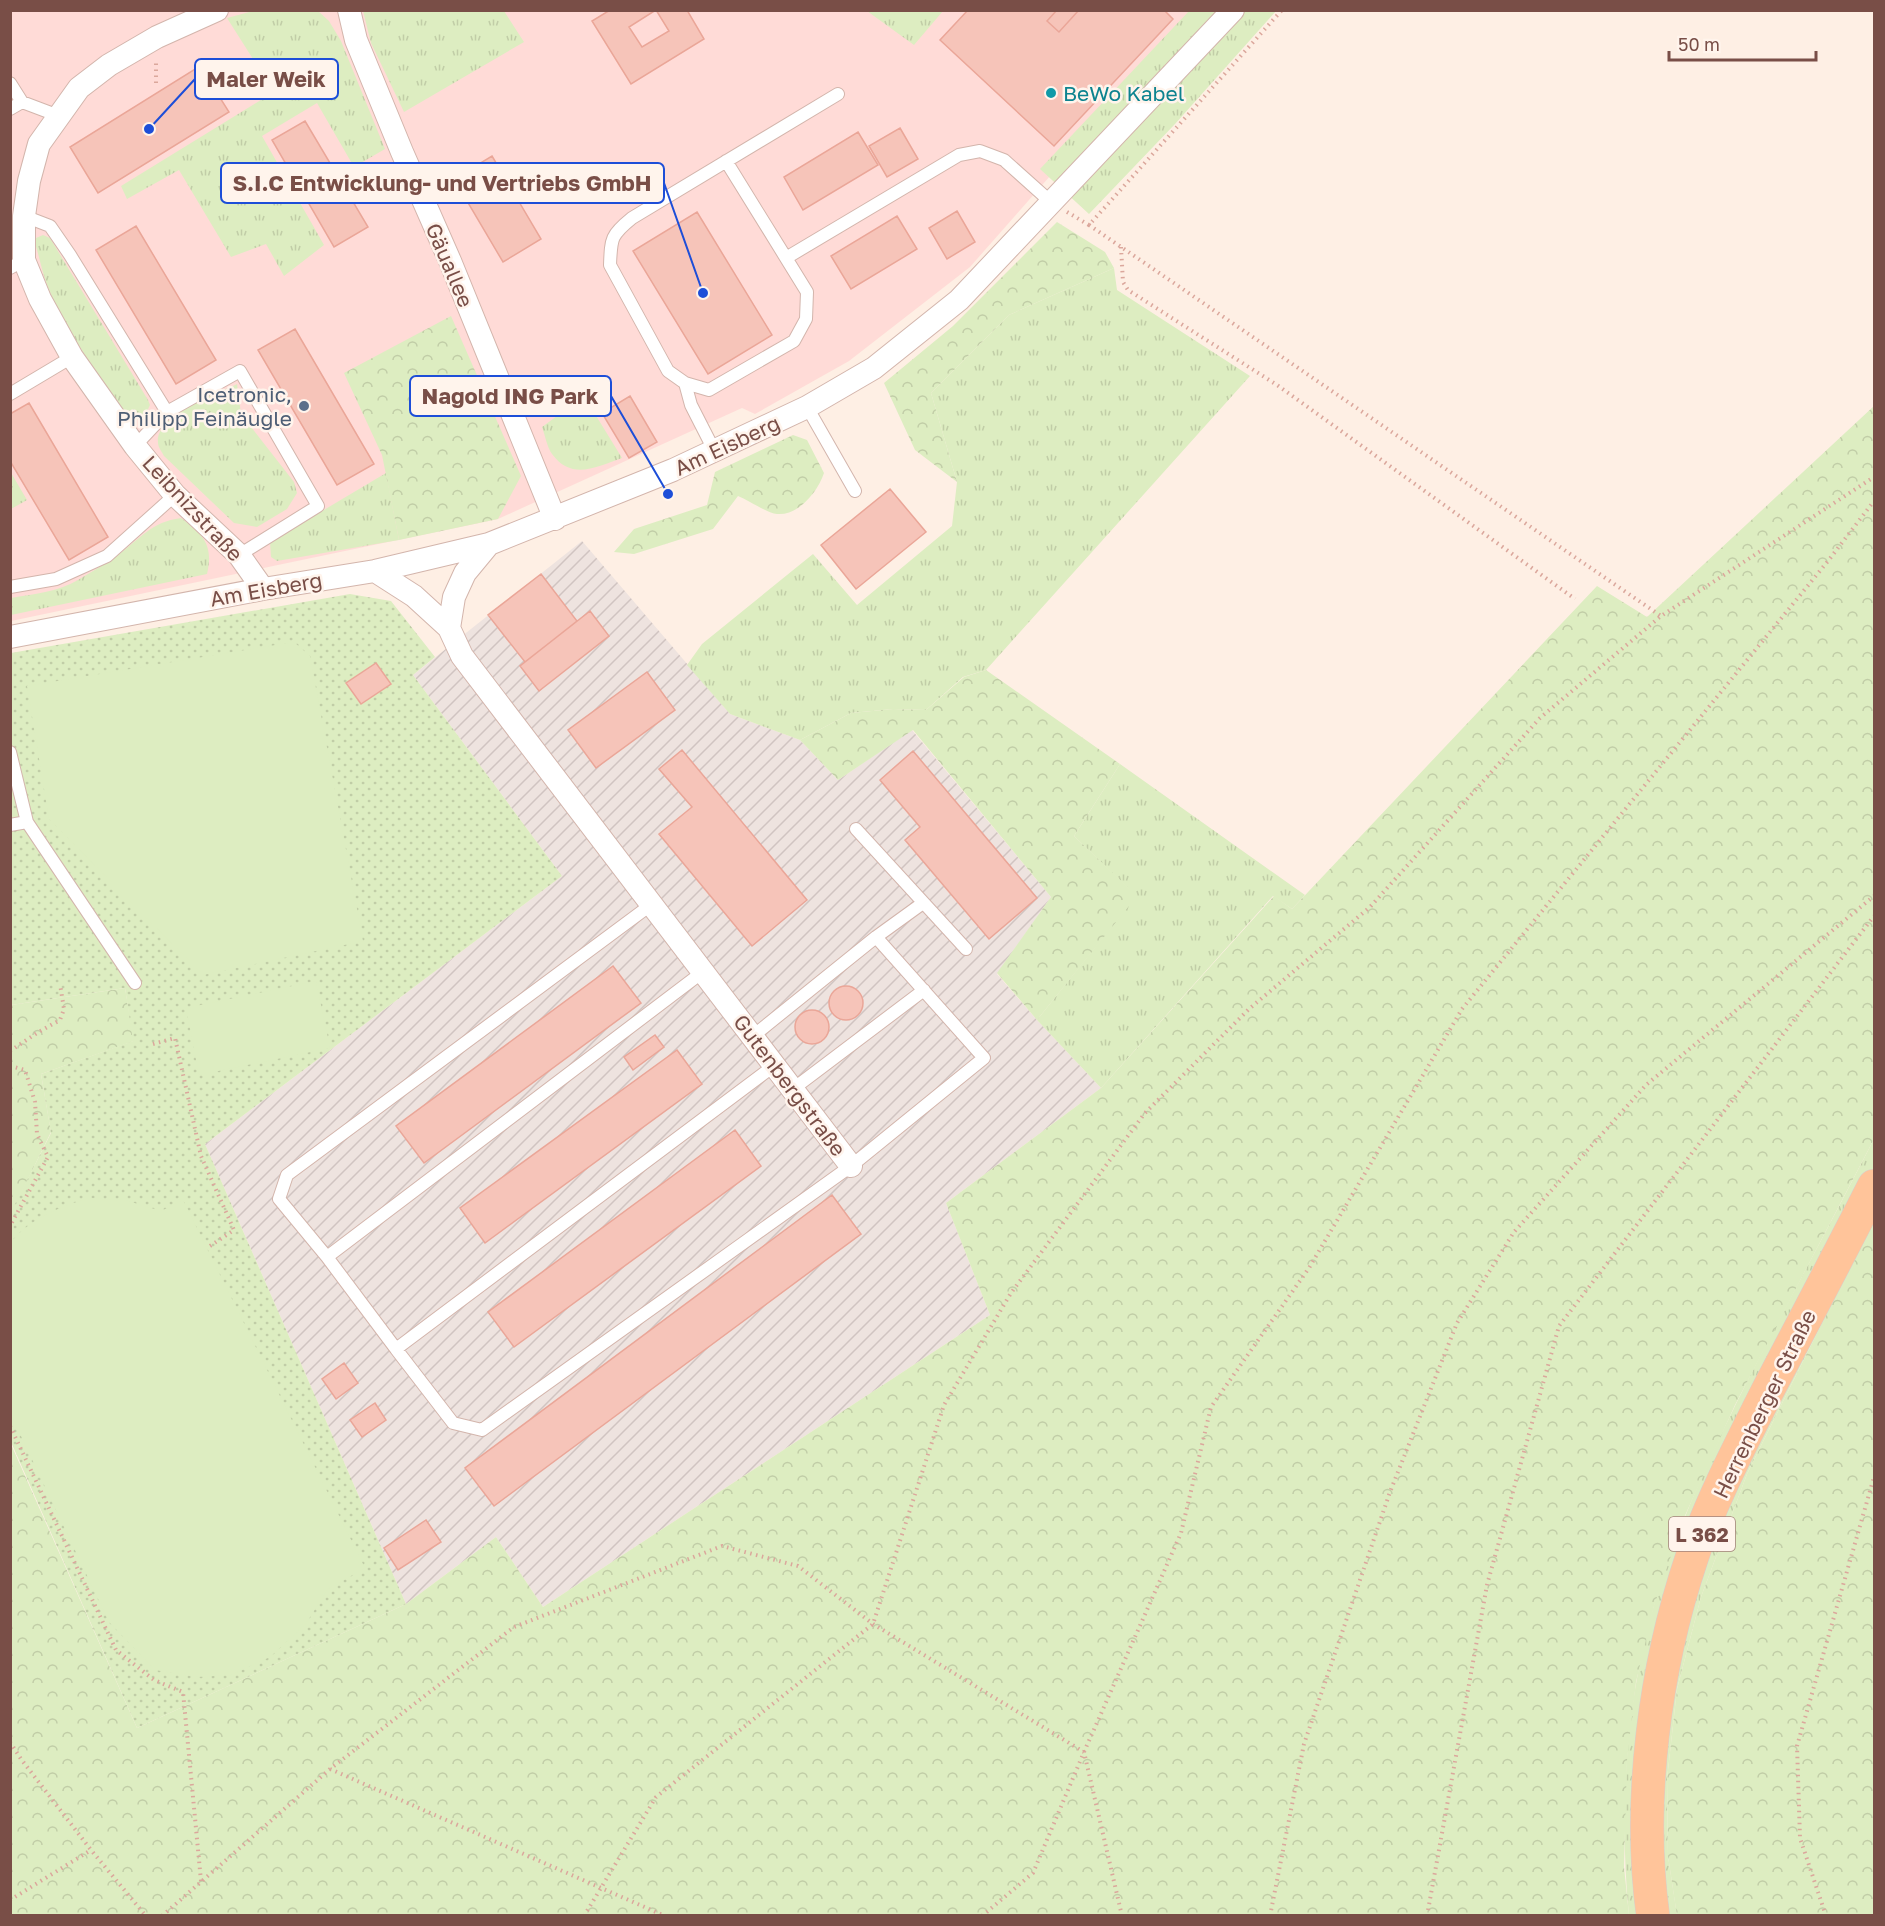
<svg xmlns="http://www.w3.org/2000/svg" width="1885" height="1926" viewBox="0 0 1885 1926" font-family="'Golos Text',sans-serif">
<defs>
<pattern id="industrial-furrows" width="10" height="10" patternUnits="userSpaceOnUse" patternTransform="scale(1.5)"><rect width="10" height="10" fill="#eee3df"/><path d="M-1 1l2-2M0 10L10 0M9 11l2-2" fill="none" stroke="#d0c4c1"/></pattern>
<pattern id="grass-tufts" width="24" height="20" patternUnits="userSpaceOnUse" patternTransform="scale(1.5)"><rect width="24" height="20" fill="#ddedc1"/><path d="M3 7l-1-3M5 7V3M7 7l1-3M15 17l-1-3M17 17v-4M19 17l1-3" fill="none" stroke="#c1cda7"/></pattern>
<pattern id="forest-crowns" width="20" height="18" patternUnits="userSpaceOnUse" patternTransform="scale(1.5)"><rect width="20" height="18" fill="#ddedc1"/><path d="M2 6a3 3 0 1 1 6 0M12 15a3 3 0 1 1 6 0" fill="none" stroke="#c1cda7"/></pattern>
<pattern id="park-dots" width="8" height="8" patternUnits="userSpaceOnUse" patternTransform="scale(1.5)"><rect width="8" height="8" fill="#ddedc1"/><path d="M2 2h.1M6 6h.1" fill="none" stroke="#c1cda7" stroke-width="1.8" stroke-linecap="round"/></pattern>
</defs>
<rect width="100%" height="100%" fill="#feefe4"/>
<path fill="#ffdbd7" d="M11,11H1195L970,267L849,361L755,414L742,408L498,519L11,621Z"/>
<path fill="url(#industrial-furrows)" d="M582,541L730,714L800,740L838,780L912,730L1051,897L997,974L1037,1020L1101,1088L946,1203L990,1315L543,1607L496,1537L406,1604L205,1144L562,876L413,675Z"/>
<path fill="url(#grass-tufts)" d="M253,11H318L329,21L341,41L385,149L354,167L317,103L262,136L324,245L284,276L266,244L231,257L179,170L127,199L121,186L274,92L227,18Z
M363,11H504L524,42L404,112L371,43Z
M867,11H943L914,45Z
M1189,11H1276L1175,124L1089,214L1040,169Z
M43,235L50,238L148,400L150,405C147,411 144,423 135,419C116,411 59,315 50,292C43,277 40,259 35,243L36,238Z
M1114,268L1117,290L1250,376L986,670L963,677L926,710L893,709L851,713L800,740L730,714L687,665L702,644L813,554L857,605L952,526L957,482L931,393L1009,315Z
M602,383L610,402L595,414L622,458C596,467 572,481 552,454C547,447 545,435 542,427Z
M237,384L241,414L294,482L297,493L287,509L257,527L234,523L164,456C162,452 158,447 158,443C155,415 217,394 237,384Z
M10,471L27,500L11,509H10Z
M386,473L399,540L277,561L271,557L270,542Z
M181,518C203,534 214,545 207,574L11,615V598C33,594 58,592 78,580C91,572 105,564 118,555C141,538 151,522 181,518Z
M1120,764L1305,895L1292,909L1273,896L1101,1088L1037,1020L1136,896L1074,836Z
M1874,1139V1218L1747,1474L1701,1597L1677,1689L1667,1779L1668,1856L1677,1915L1629,1916C1619,1814 1625,1704 1654,1605C1682,1510 1727,1420 1773,1331C1807,1267 1841,1203 1874,1139Z"/>
<path fill="url(#forest-crowns)" d="M1057,222L1105,252L1114,268L1009,315L931,393L957,482L915,450L884,383L953,326Z
M451,316L521,476L498,519L399,540L382,455L344,373Z
M1874,406V1139L1735,1405L1683,1520L1654,1606L1636,1682L1627,1760L1624,1867L1629,1915H11L10,1442L137,1728L406,1604L496,1537L543,1607L990,1315L946,1203L1101,1088L1274,896L1292,909L1597,586L1647,617Z
M793,435L807,440L824,473C818,491 799,516 777,514C767,513 748,500 738,496L713,529L634,554L614,552L634,529L707,505L715,472Z
M986,670L1120,764L1074,836L1137,896L1037,1020L997,973L1051,897L913,730L838,780L800,740L851,713L893,709L926,710L964,677Z
M125,988L134,1041L41,1074L51,1132L11,1214V1005Z
M1874,1218V1915L1677,1916L1668,1856L1667,1779L1677,1689L1701,1597L1747,1474Z"/>
<path fill="url(#park-dots)" d="M350,594L391,601L435,657L413,675L562,876L205,1144L406,1604L137,1728L11,1442L10,1214L51,1133L41,1074L133,1041L125,988L11,1005V653Z"/>
<path fill="#ddedc1" d="M294,642L310,656L363,941L203,975L49,819L27,686Z
M316,981L330,1048L199,1075L186,1008Z
M89,1198L128,1201L161,1211L183,1200L365,1568L328,1589L305,1625L270,1657L231,1675L197,1677L155,1670L109,1622L11,1415V1242C31,1218 60,1207 89,1198Z"/>
<path fill="#f6c4b9" stroke="#eaa698" stroke-width="1.5" d="M610,10H656L629,27L642,47L669,31L656,10H687L704,39L631,84L592,21Z
M968,10H1057L1047,21L1059,32L1079,10H1164L1173,19L1054,146L940,40Z
M1057,10H1079L1059,32L1047,21Z
M200,66L229,112L98,193L70,147Z
M305,121L368,227L334,247L272,140Z
M900,128L918,159L887,177L869,146Z
M858,132L878,165L803,210L784,177Z
M492,156L541,239L503,262L454,179Z
M957,211L975,242L947,259L929,228Z
M697,212L772,335L708,374L633,251Z
M897,216L917,249L851,289L831,256Z
M136,226L216,360L176,384L96,250Z
M295,329L374,464L337,485L258,350Z
M630,396L657,442L629,458L602,413Z
M29,403L108,537L69,560L10,461V414Z
M890,489L926,532L856,589L821,545Z
M541,574L577,621L525,662L488,615Z
M590,611L609,636L539,691L520,666Z
M376,663L391,684L361,704L346,683Z
M647,672L675,710L596,768L568,730Z
M682,750L807,900L752,946L659,834L692,807L659,769Z
M913,751L1037,898L989,939L905,840L920,827L880,780Z
M613,966L641,1003L424,1163L396,1126Z
M829 1003a17 17 0 1 1 34 0a17 17 0 1 1-34 0Z
M795 1027a17 17 0 1 1 34 0a17 17 0 1 1-34 0Z
M655,1035L664,1047L633,1070L624,1057Z
M677,1050L702,1084L485,1243L460,1208Z
M735,1130L761,1166L514,1347L488,1312Z
M832,1195L861,1234L494,1506L465,1468Z
M344,1363L358,1383L336,1399L322,1379Z
M375,1403L386,1420L362,1437L350,1420Z
M426,1520L441,1542L398,1570L384,1548Z"/>
<g fill="none" stroke-linecap="round" stroke-linejoin="round">
<defs>
<path id="lane" d="M10,83L22,102
M838,94L632,218C611,235 611,238 610,265L668,371L685,383L709,390L794,341L806,319L807,292L786,258L959,155L980,151L1004,160L1052,203
M10,109L22,102L59,116
M726,161L786,258
M24,216L50,226L70,255L167,412
M10,268L24,260
M685,383L691,405L715,452
M10,394L72,357
M807,407L855,491
M135,446L167,412L240,371L318,506L239,555
M10,587L56,579L107,556L175,495
M10,752L27,822
M10,825L27,822L135,983
M856,829L966,949
M652,904L287,1175L279,1199L327,1257L704,971
M876,937L923,903
M793,1089L924,990
M327,1257L396,1349L775,1065
M396,1349L453,1423L482,1430L851,1166L984,1058L876,937L753,1036"/>
<path id="street" d="M217,10L157,37L109,65L79,88L39,144L29,181L24,216V260L40,299L72,357L135,446L175,495L239,555L263,589
M349,10L356,40L402,152L450,261L555,519
M375,571L414,596L449,628L462,656L851,1166
M449,628L454,597L465,573L489,544
M10,637L263,589L375,571L489,544L673,470L807,407L874,368L959,300L1233,10"/>
<path id="primary" d="M1653,1916C1637,1800 1655,1667 1692,1557C1711,1501 1741,1444 1767,1392C1803,1323 1839,1255 1874,1186"/>
</defs>
<use href="#lane" stroke="#d3b5ac" stroke-width="14"/>
<use href="#street" stroke="#d3b5ac" stroke-width="24"/>
<use href="#primary" stroke="#d9cdcb" stroke-width="34"/>
<path stroke="#dba79c" stroke-width="4" stroke-dasharray="1.5 4.5" stroke-linecap="butt" d="M156,83V60
M1067,212L1089,225L1282,10
M1089,225L1661,616
M1121,247L1123,282L1128,290L1277,385L1575,599
M153,1044L175,1038L201,1156L234,1230L207,1248
M10,1051L37,1033L60,1020L64,1009L60,984
M10,1066L25,1070L35,1102L37,1134L48,1157L10,1226
M10,1426L116,1650L154,1680L183,1692L201,1881
M10,1742L21,1759L91,1850L146,1916
M330,1769L665,1916
M10,1900L91,1850
M162,1916L330,1769L514,1627L722,1546L798,1566L873,1624L1084,1752L1122,1916
M584,1916L656,1797L873,1624L944,1405L1011,1293L1145,1113L1249,1009L1370,907L1540,718L1661,616L1874,477
M982,1916L1033,1873L1084,1752L1181,1533L1211,1407L1309,1268L1462,1009L1828,561L1874,501
M1270,1916L1304,1744L1390,1492L1457,1323L1514,1232L1646,1085L1874,896
M1427,1916L1487,1585L1559,1326L1874,916
M1826,1916L1800,1838L1797,1746L1874,1477"/>
<use href="#lane" stroke="#fff" stroke-width="12"/>
<use href="#street" stroke="#fff" stroke-width="22"/>
<use href="#primary" stroke="#ffc49a" stroke-width="33"/>
</g>
<circle fill="#0f9aa8" stroke="#fff4ec" stroke-width="2" cx="1051" cy="93" r="6"/>
<circle fill="#5c6f8a" stroke="#fff4ec" stroke-width="2" cx="304" cy="406" r="6"/>
<g text-anchor="middle" dominant-baseline="central" stroke-width="5" stroke-linejoin="round" paint-order="stroke">
<rect fill="#fff4ec" stroke="#a18078" stroke-width="1.5" x="1669" y="1517" width="66" height="34" rx="4.5"/>
<g font-size="20" font-weight="bold" fill="#794e47">
<text x="1702" y="1534">L 362</text>
</g>
<g font-size="21" fill="#0d838f" stroke="#fff4ec" text-anchor="start">
<text x="1063" y="93">BeWo Kabel</text>
</g>
<g font-size="21" fill="#794e47" stroke="#fff4ec">
<text transform="translate(450 265) rotate(67)">Gäuallee</text>
<text transform="translate(727 445) rotate(-25)">Am Eisberg</text>
<text transform="translate(193 508) rotate(47)">Leibnizstraße</text>
<text transform="translate(266 589) rotate(-10)">Am Eisberg</text>
<text transform="translate(790 1085) rotate(53)">Gutenbergstraße</text>
<text transform="translate(1764 1404) rotate(-64)">Herrenberger Straße</text>
</g>
<g font-size="21" fill="#4e5e75" stroke="#fff4ec" text-anchor="end">
<text x="292" y="394">Icetronic,<tspan x="292" dy="24">Philipp Feinäugle</tspan></text>
</g>
</g>
<path fill="none" stroke="#1d4ed8" stroke-width="2" d="M149 129L195 79M703 293L664 183M668 494L611 396"/>
<g fill="#1d4ed8" stroke="#fff4ec" stroke-width="2">
<circle cx="149" cy="129" r="6"/>
<circle cx="703" cy="293" r="6"/>
<circle cx="668" cy="494" r="6"/>
</g>
<g fill="#fff4ec" stroke="#1d4ed8" stroke-width="2">
<rect x="195" y="59" width="143" height="40" rx="6"/>
<rect x="221" y="163" width="443" height="40" rx="6"/>
<rect x="410" y="376" width="201" height="40" rx="6"/>
</g>
<g font-size="22" text-anchor="middle" font-weight="bold" fill="#794e47">
<text x="266" y="87">Maler Weik</text>
<text x="442" y="191">S.I.C Entwicklung- und Vertriebs GmbH</text>
<text x="510" y="404">Nagold ING Park</text>
</g>
<rect width="1885" height="1926" fill="none" stroke="#794e47" stroke-width="24"/>
<path d="M1669 51v9h147v-9" fill="none" stroke="#794e47" stroke-width="3"/>
<text x="1678" y="51" font-size="18" fill="#794e47" stroke="#fff4ec" stroke-width="4.5" paint-order="stroke">50 m</text>
</svg>
